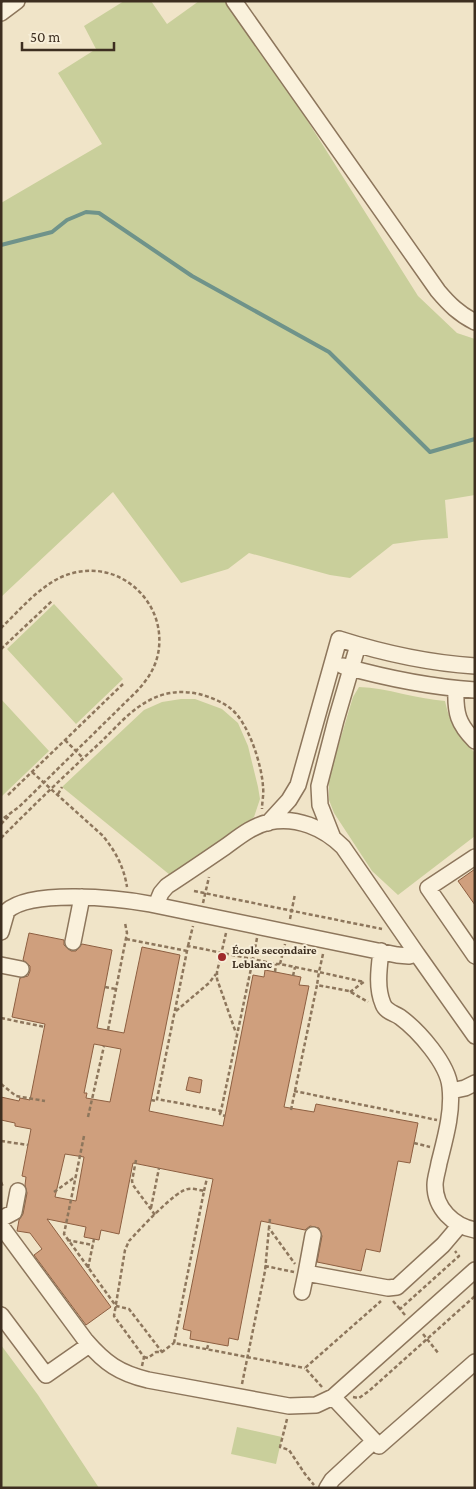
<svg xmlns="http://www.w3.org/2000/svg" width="476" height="1489" viewBox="0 0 476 1489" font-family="'Crimson Pro',serif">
<rect width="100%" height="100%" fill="#f0e4c8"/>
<path fill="#c9cf9b" d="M124,1H151L167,24L199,1H232L418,296L457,333L475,339V495L445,500L448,538L422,540L393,544L350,578L330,575L249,553L228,569L181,583L113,492L1,597V203L102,144L58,73L96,49L84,26Z
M54,604L123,679L76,724L7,649Z
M359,687C388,688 416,699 445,701C450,725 459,735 475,753V836L398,895L372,871L334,813L329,800V781L332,767L353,697Z
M1,699L49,751L2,796L1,795Z
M181,699H195L222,709L238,723L248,746L258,787L260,799L254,817L170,875L62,787L144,710L162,702Z
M1,1345L38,1395L99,1488H1Z
M237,1427L282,1437L276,1464L231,1454Z"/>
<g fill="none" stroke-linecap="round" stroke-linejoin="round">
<path stroke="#6f938a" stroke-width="4" d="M1,245L52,232L67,220L86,212L99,213L192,276L329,352L430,452L475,439"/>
</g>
<path fill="#cf9f7d" stroke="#8d5f41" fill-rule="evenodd" d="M475,869V905L458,881Z
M29,933L64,940V945L71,951H76L82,944L112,950L97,1028L124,1033L142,947L180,955L149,1111L223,1126L253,975L264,977L265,970L301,977L299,985L309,986L284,1107L314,1112L316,1104L418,1123L410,1163L398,1161L380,1252L366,1249L361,1271L317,1262L322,1236L319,1228L310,1226L305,1230L261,1221L238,1340L229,1338L228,1346L190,1339L191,1331L183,1329L213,1179L133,1163L119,1234L101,1230L99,1240L84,1237L86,1227L47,1219L111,1307L86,1325L34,1255L42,1249L30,1233L17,1231L19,1220L23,1214L27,1193L25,1185L26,1177L22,1176L31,1129L15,1126V1123L1,1120V1097L19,1101L20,1098L30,1100L45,1024L12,1017L20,978L28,976L30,971V966L23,960ZM94,1044L121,1049L110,1102L86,1098L87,1093H84ZM65,1154L84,1157L76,1201L55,1197Z
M189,1077L202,1080L200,1093L186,1090Z"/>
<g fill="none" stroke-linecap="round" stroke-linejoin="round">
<defs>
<path id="minor" d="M234,1L438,291C449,304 459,314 475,322
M1,13L17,1
M343,666C386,678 430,687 475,690
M456,689C455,713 458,724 475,741
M268,823L289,800L298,785L339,639C383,653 429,663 475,666
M333,838L320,805L319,786L336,720L358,645
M475,857L428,888L475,956
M156,905L161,893L167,886C187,873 206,860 225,847C239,837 252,826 269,822C296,816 324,828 343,847L417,954
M1,932L7,911C31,889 118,898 150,904L397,955L409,956L417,954L475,1036
M73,942L82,897
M381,951C379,968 376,988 383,1004C386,1012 394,1013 400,1017C419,1031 448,1064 450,1087C453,1112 445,1139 439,1163C438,1170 435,1178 435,1185C435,1208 453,1226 475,1230
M1,965L21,969
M451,1091L465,1088L475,1083
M1,1219L14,1212L18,1191
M1,1226L86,1341C105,1363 119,1373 148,1380L289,1406L316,1405L333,1397L475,1270
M313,1235L306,1273L388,1288L397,1287L443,1245L460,1225
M302,1292L306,1273
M1,1315L46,1375L89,1345
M333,1397L379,1446L475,1362
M327,1488L332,1480L374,1441"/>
</defs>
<use href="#minor" stroke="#8d765c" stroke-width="18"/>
<path stroke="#8d765c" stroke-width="2.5" stroke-dasharray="4 2.5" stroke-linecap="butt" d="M1,628C21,609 44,580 73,573C122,560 168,604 158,654C155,668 148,679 138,690L19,807L1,820
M1,649L52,601
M65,740L83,758
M32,772L102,835C115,850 124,867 127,887
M58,794L62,787
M8,795L123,684
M1,824L9,816
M1,838C34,805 68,772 102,741C116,727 131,710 148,701C164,692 181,690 199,694C210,697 221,701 230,708C248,721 262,765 263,787C264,794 262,802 262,809
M194,891L382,929
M203,903L209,877
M290,919L295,894
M226,933L217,972V979L236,1033
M257,938L253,959L221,1111L157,1099L188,946C218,952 247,958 276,964H280L319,972L317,985
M126,939L187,951
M188,946L193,926
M323,954L319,972L364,982
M280,964L285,944
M275,972L276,964
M293,976L295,967
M105,987L116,989
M350,992L365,981
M176,1011L209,983L216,974
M1,1018L45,1027
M108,1030L127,933L125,923
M1,1084L16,1096L45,1101
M294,1091L437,1120
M151,1100L157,1101V1099
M291,1110L317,985L349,991L368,1002
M221,1111L220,1114L225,1116
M88,1117L104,1046
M84,1136L64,1234L116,1306L129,1309L162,1352
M1,1141L28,1145
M414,1143L430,1147
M136,1160L132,1181L133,1185L155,1215
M1,1182L3,1187
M204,1191L207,1178
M54,1192L75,1177
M151,1208L159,1168
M270,1219L269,1228L295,1264
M67,1240L93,1245
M265,1266L294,1272
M88,1268L94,1239
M393,1301L400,1309
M405,1315L400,1309L459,1256L455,1251
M423,1334L439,1354
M207,1349L209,1342
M144,1357L148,1358L156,1352H162L174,1343
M142,1366L144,1357L114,1316L125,1250L129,1241C139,1230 176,1190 188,1189C193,1188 199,1190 204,1191L174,1343L305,1368
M242,1384L265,1271L269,1228
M322,1387L305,1368L381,1301
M353,1397L359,1398L369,1391L475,1296
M287,1419L280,1447L289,1450L305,1474L314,1485"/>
<use href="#minor" stroke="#faf1dc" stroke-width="15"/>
</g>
<circle fill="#9e2a2b" stroke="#f7eed8" stroke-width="2" cx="222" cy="957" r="5"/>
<g text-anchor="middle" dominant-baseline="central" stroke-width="4" stroke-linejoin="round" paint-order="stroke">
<g font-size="12" font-weight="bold" fill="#3d2e20" stroke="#f7eed8" text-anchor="start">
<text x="232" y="950">École secondaire<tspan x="232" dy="14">Leblanc</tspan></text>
</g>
</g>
<rect width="476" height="1489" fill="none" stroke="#3d2e20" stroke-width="5"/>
<path d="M22 42v8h92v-8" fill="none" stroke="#3d2e20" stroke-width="2.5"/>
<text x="30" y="42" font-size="15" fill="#3d2e20" stroke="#f7eed8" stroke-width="4" paint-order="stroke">50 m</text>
</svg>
